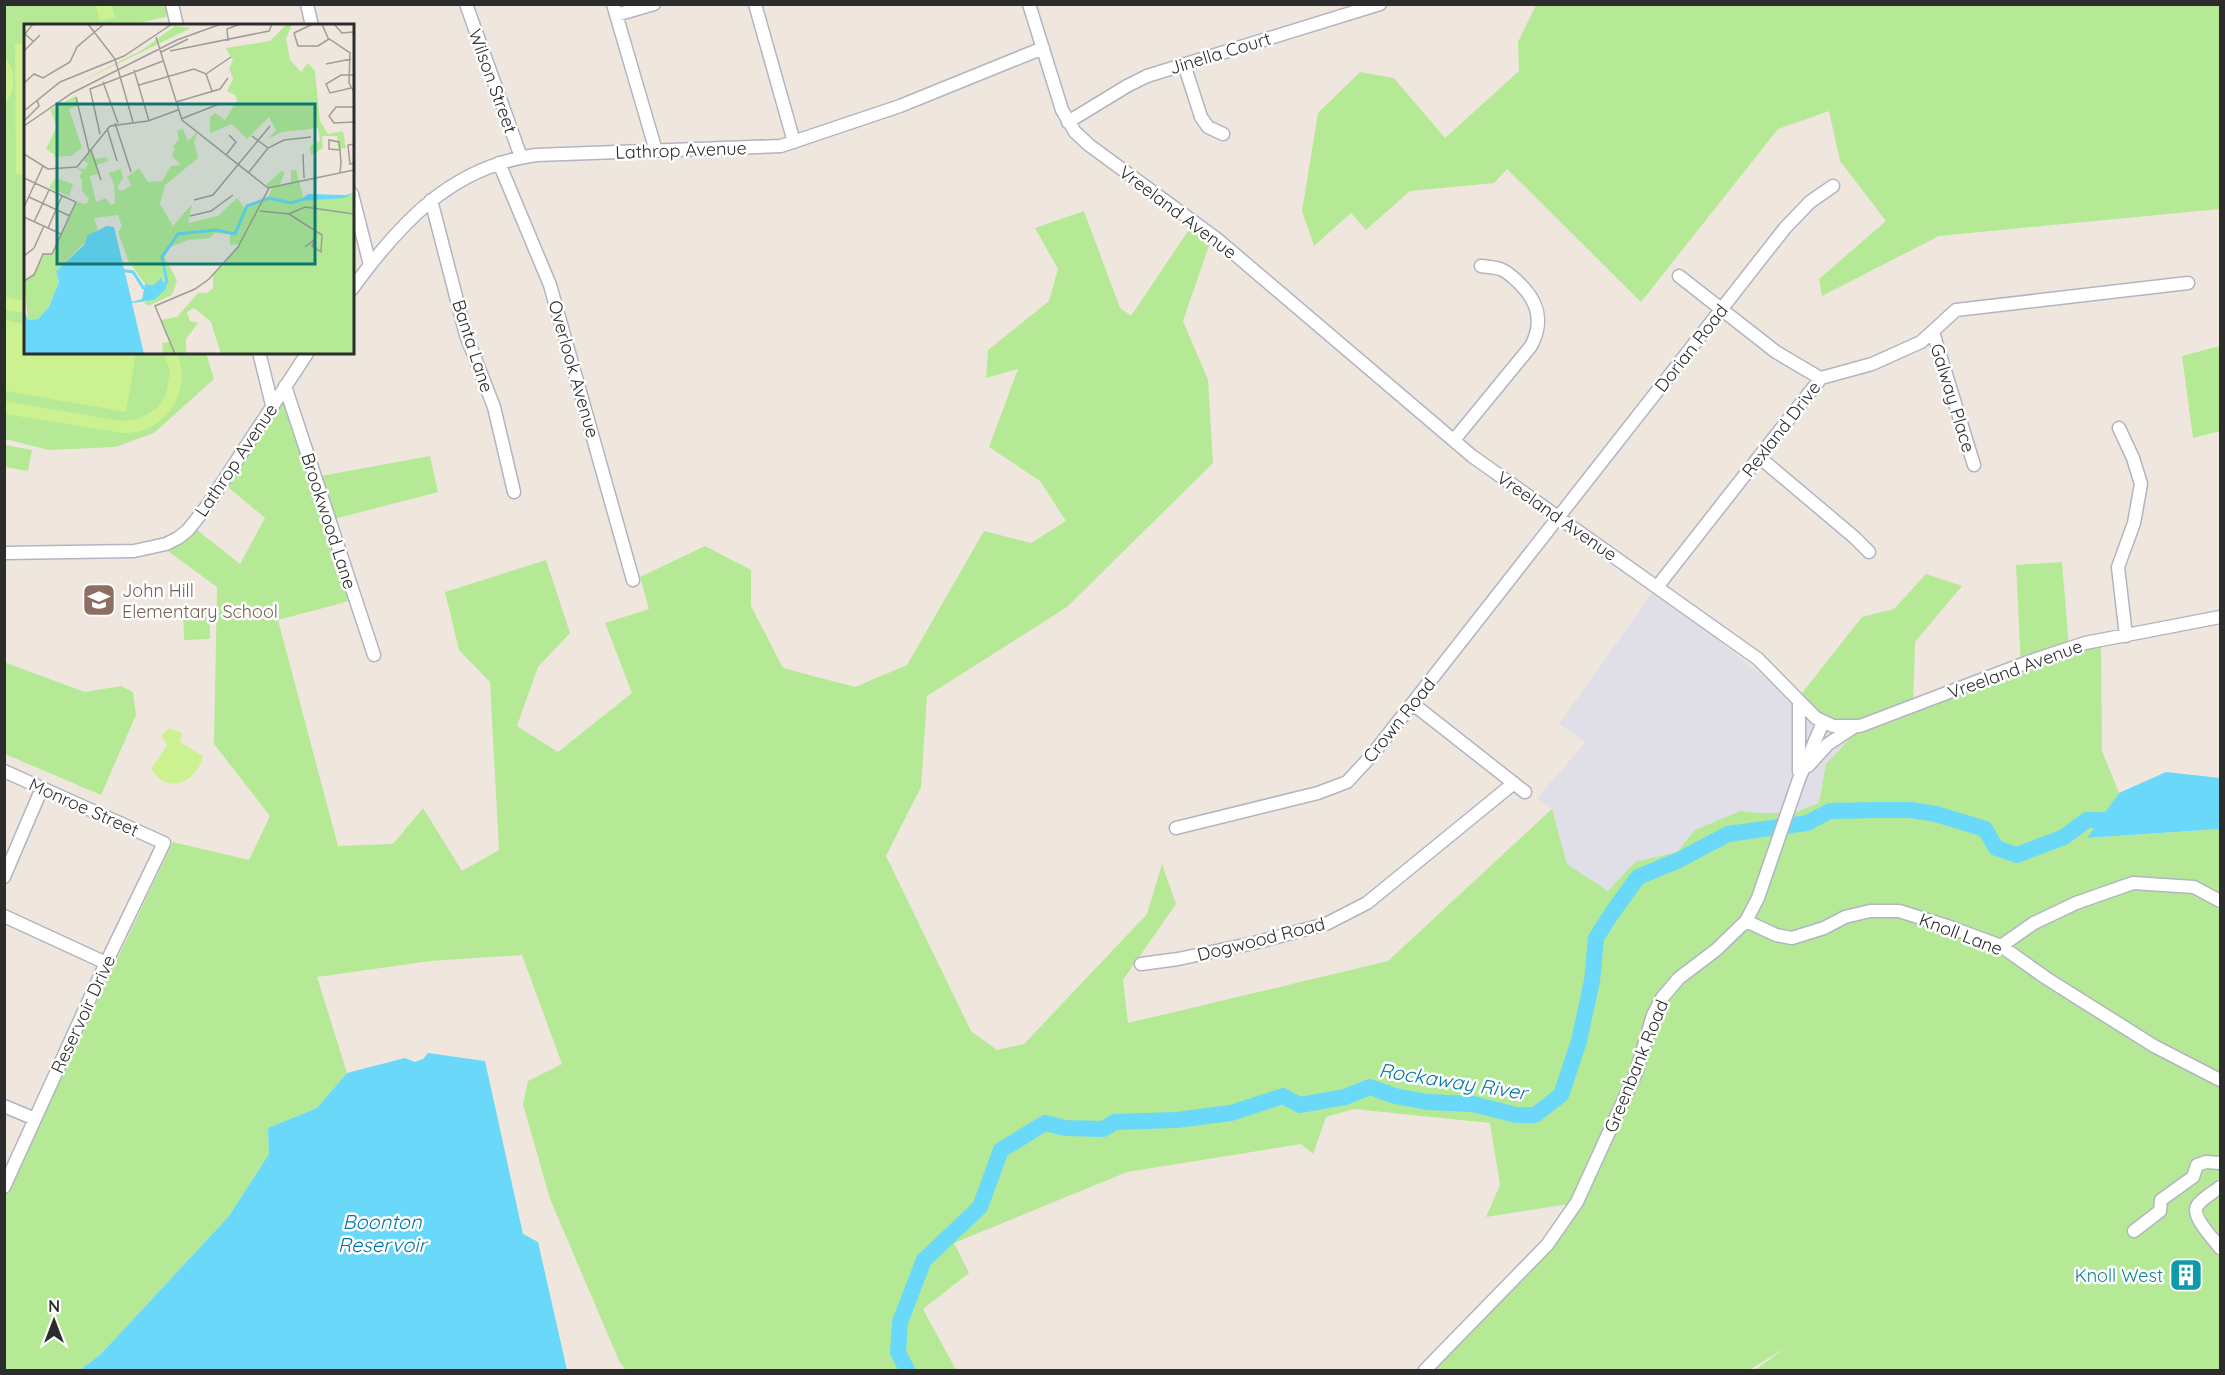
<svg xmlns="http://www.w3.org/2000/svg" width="2225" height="1375" viewBox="0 0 2225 1375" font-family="Quicksand,sans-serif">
<rect width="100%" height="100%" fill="#efe7de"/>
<path fill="#e0dee7" d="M1655,589L1795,702L1858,730L1826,764L1819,803L1794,813H1761L1740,811L1695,830L1677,852L1635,862L1608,891L1567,864L1552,809L1537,798L1586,742L1559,724Z"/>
<path fill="#b5e996" d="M176,4L179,14L130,25L26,26V352L206,353L214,379L154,433L115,447L49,450L5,439L4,5Z
M1536,5H2220V209L1939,236L1822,296L1819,279L1886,221L1840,161L1829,111L1778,129L1641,302L1507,169L1494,183L1410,191L1366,230L1351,213L1314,246L1302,211L1318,113L1360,72L1394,78L1445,138L1519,71L1518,42Z
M1084,211L1120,308L1131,316L1196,219L1213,234L1183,321L1208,380L1213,463L1067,607L927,696L921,787L886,856L971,1031L997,1050L1024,1044L1147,914L1162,864L1176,904L1123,980L1128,1023L1388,961L1552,809L1567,864L1608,891L1635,862L1677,852L1695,830L1740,811L1761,813H1794L1819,803L1826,764L1858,730L1795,702L1862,617L1894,609L1926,574L1962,586L1915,642L1913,709L2021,666L2016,565L2062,562L2069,648L2101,641L2102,751L2119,793L2088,838L2220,829V1370H1755L1787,1347L1749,1370H1424L1582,1202L1486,1217L1500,1185L1490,1123L1354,1109L1326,1117L1313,1154L1301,1144L1127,1172L954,1243L969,1273L923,1309L956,1370H626L620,1363L550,1199L523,1104L528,1081L562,1064L522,955L430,961L317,977L347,1073L317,1108L268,1128L269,1154L229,1216L100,1355L80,1370H5L4,1197L173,842L249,860L270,816L214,744L217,587L161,546L192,526L240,564L265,518L223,483L286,388L321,476L430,456L438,492L334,519L357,599L278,620L338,846L393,844L423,808L462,871L499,850L490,682L459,650L445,592L546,560L570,633L538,667L517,726L558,752L632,693L605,623L649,609L640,577L705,546L751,570V606L783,668L855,687L907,665L984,531L1031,543L1066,521L1040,481L989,447L1018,369L986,378L988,350L1049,301L1058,269L1035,228Z
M2220,346V431L2193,438L2182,356Z
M5,445L32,450L28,471L5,467Z
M183,612H210V639L184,640Z
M4,662L85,692L121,686L133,692L136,715L101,795L5,754Z"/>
<path fill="#ccf191" d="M96,5H112L115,17L100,21Z
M15,44H25V174H16Z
M4,56C17,71 16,89 5,104Z
M5,297L25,301V313L5,310Z
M5,320L25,324L26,352L136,353L126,412L5,391Z
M164,353H177C193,391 165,435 123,433L5,414V401L120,421L139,419L157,408L166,394L170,372Z
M170,728L182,733L180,742L203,756C199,775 180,791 161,780C158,778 154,772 151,769L167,745L161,735Z"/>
<path fill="#69d8f9" d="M2166,772L2220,778V829L2087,838L2119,793Z
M428,1053L485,1061L523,1234L538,1242L567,1370H80L100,1355L229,1216L269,1154L268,1128L317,1108L347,1073L405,1058L415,1062L423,1059Z"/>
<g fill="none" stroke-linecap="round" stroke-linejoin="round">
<path stroke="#69d8f9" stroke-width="16" d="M907,1370L898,1352L900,1322L924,1260L980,1207L1001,1150L1045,1123L1065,1128L1103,1129L1115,1122L1176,1120L1231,1113L1283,1096L1300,1105L1345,1097L1370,1087L1395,1096L1427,1102L1473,1104L1516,1115H1535L1561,1095L1579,1041L1592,981L1596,938L1612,913L1638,877L1679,860L1728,834L1807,823L1830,811L1878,810H1911L1936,814L1985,829L1996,848L2017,855L2064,837L2087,820H2122"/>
<defs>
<path id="minor" d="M172,4L177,26
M307,4L312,26
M466,4L521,157
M613,4L656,151
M755,4L794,142
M1029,4L1062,110L1075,132L1089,145L1217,239L1472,456L1758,659L1816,718L1833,726H1860L2028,662L2085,643L2220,617
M616,15L654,4
M1184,64L1201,117L1208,127L1223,134
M1068,122L1127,86L1147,76L1380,4
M499,163L550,285L633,580
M352,194L370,265
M431,200L466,335L494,407L514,492
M1679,276L1776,352L1820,378
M352,289C400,223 451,167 536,155L781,146L900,106L1043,48
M1933,332L1974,465
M259,352L272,405
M285,386L374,655
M2119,428L2133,458L2141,484L2134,523L2118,567L2126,636
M1454,440L1531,346C1544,322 1538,301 1519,283C1514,278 1507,271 1500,269C1494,267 1487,267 1481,266
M1759,457L1854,537L1869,552
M4,553L134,551L166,544L178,538L188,530L207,506L308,352
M1657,587L1821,378L1872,364L1921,342L1956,310L2188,283
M1413,704L1525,792
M1808,766L1828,744L1854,727
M4,771L164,843L106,963L4,1187
M1799,772V702
M1176,828L1318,793L1347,782L1372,755L1785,228L1810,202L1833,186
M4,877L42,788
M4,916L106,963
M1746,921L1776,935L1792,938L1824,928L1845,917L1870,911H1899L1947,926L2001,946L2046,978L2154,1046L2220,1080
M2001,946L2034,923L2076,903L2133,883L2194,887L2220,901
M1141,964L1178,959L1254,943L1326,924L1367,903L1514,783
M4,1106L35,1119
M2220,1187C2214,1192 2201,1199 2197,1206C2191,1217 2214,1239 2220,1248
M2134,1231L2160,1211L2161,1200L2193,1177L2197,1165L2206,1162L2220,1163
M1425,1370L1547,1245L1577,1202L1636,1073L1653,1015L1662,998L1679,978L1716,950L1746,921L1758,898L1799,779L1823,722"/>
</defs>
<use href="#minor" stroke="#b2b5c1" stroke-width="15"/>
<use href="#minor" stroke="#fff" stroke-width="12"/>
</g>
<defs>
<symbol id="school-square" viewBox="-11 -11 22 22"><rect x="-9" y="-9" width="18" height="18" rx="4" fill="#8d6e63" stroke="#fff"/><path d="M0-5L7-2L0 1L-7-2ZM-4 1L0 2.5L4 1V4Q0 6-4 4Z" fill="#fff"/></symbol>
<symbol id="building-square" viewBox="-11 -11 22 22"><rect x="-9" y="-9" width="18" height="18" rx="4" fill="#0f9aa8" stroke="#fff"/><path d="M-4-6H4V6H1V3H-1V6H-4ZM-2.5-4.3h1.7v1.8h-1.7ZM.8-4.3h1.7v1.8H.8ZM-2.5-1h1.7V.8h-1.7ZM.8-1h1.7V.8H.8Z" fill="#fff"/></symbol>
</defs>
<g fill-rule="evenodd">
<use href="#school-square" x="80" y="581" width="38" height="38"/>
<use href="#building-square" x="2167" y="1256" width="38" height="38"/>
</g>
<g text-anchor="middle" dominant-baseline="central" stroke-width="5" stroke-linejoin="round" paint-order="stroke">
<g font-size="18" fill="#2c2c2c" stroke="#fff">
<text transform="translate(1220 53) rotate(-17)">Jinella Court</text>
<text transform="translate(493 81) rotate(70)">Wilson Street</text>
<text transform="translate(681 150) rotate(-2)">Lathrop Avenue</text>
<text transform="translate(1178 212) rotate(37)">Vreeland Avenue</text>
<text transform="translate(473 346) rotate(72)">Banta Lane</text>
<text transform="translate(1691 348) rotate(-52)">Dorian Road</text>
<text transform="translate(574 369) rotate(74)">Overlook Avenue</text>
<text transform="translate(1953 398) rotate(73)">Galway Place</text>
<text transform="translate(1781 429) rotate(-52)">Rexland Drive</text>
<text transform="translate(236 460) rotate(-56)">Lathrop Avenue</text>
<text transform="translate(1557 516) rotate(35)">Vreeland Avenue</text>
<text transform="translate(329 521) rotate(72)">Brookwood Lane</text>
<text transform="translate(2015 669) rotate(-20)">Vreeland Avenue</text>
<text transform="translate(1399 720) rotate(-51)">Crown Road</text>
<text transform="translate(84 807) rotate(24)">Monroe Street</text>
<text transform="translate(1961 934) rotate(21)">Knoll Lane</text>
<text transform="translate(1261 939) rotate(-14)">Dogwood Road</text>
<text transform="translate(83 1014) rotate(-65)">Reservoir Drive</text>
<text transform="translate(1636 1066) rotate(-68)">Greenbank Road</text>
</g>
<g font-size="18" fill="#785e54" stroke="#fff" text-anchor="start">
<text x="122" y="590">John Hill<tspan x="122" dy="21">Elementary School</tspan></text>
</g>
<g font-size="18" fill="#0d838f" stroke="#fff" text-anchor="end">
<text x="2163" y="1275">Knoll West</text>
</g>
<g font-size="20" font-style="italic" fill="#0276aa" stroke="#fff">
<text transform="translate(1453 1081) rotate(9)">Rockaway River</text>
<text x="382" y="1221">Boonton<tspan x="382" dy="23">Reservoir</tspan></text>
</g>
</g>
<g transform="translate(24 24)">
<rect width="330" height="330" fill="#efe7de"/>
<path d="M263,0H268L262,15L266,36L277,48L284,39L291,47L296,97L304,110L319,107L322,124L314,125L313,112H298L299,124L287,131L286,122L296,117L294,104L258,108L244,115L252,106L245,93L223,115L208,100L186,109V93L191,89L201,96L213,77L212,72L203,67L209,55L205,44L209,37L202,24L246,17ZM151,2L167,4L38,67L118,26ZM51,72L54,82L45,85L58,124L47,132L29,133L31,131L22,125L33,102L26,86ZM159,105L164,117L174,107L170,118L174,134L141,161L136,180L149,202L168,180L164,199L194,192L213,174L220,183L244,173L248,165L241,162L257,147L261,148L255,162L267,158V146H272L279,172L276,177L330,170V330H197L187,298L170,284L163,288L166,297L174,299L162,315V330H139L138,319L146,318L137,296L153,293L174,269H183L189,264V251L216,220L206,221V210L190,209L186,214L164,216L144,224L140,232L153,256L148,271L124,282L120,278L130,276L131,261L121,260L105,238L94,208L98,203L94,191L70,194L74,205L32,247L35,258L25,283L14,295L4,296L0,256L10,249L19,230L29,229L53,178L62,180L65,175L58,167V155L55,154L58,148L52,144L61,145L64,140L59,136L66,125L71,135L83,133L84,137L72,141L75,150L66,152L72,178L82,174L87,181L91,179L90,160L85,149L97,145L99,154L93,164L98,167L107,161L103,153L115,144L124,158L138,157L147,142L157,141L148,132L151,124H148L155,115L153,107ZM31,154L49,160L45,172L25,164Z" fill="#b5e996"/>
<path d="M330,168L321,174L275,177L284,170L322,171ZM83,202L90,203L108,278L118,275L121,260L130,261L137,254L143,264L130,276L108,279L120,330H0V285L4,296L14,295L25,283L35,258L32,247L60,221L64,211Z" fill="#69d8f9"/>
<path fill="none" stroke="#69d8f9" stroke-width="3" d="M96,246L109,248L120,265M139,262L143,258L138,233L154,210L192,206L211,210L223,182L245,174L267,179L280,175"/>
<path fill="none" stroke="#a19c97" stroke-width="1.5" d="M9,0L1,10L10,18M64,0L91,35L109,98M151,0H170M289,0L270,9L274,22H294L305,15M298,0L304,14L326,29L325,59L330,68M310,0L318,9L330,8M132,13L158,96L244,164L330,146M204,17L203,5L216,0M0,27L16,11M146,27L245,7L248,0M137,28L164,15M302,40L327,35M110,46L125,97M182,50L188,67M79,58L94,99M0,59L10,50L19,54L46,38L53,23L80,0M115,61L170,45L182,50L207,33M327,64L306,69L302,60L317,51H330M52,73L65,127M152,78L196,65L204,54M330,83H312L305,92L310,99L330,98M0,87L36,58L100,32L148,0M157,95L195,80M1,96L15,82L13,76M91,99L107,148M0,102L48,69L153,16L197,0M83,104L93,137M76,110L66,65L139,37M228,112L244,124M330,120L324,121L326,140L330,139M67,126L77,156M316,126L305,125V116L315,118L316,126L317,139L316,148M0,130L24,145L53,143L86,102L124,97L154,86M279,130L280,154M202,131L212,118L205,111M225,148L244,124L260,116L287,113M0,154L52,178L28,230H19L10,251L0,257M5,173L46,192M170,176L189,171L246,102M0,183L19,142M236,187L265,190L298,211L297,228L288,222L291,215L281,223M265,190L281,183L330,190M166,192L187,187L209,171M0,193L37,210M10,198L25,166M24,204L38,172M0,232L10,224L20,202M151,330L131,282L171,265L185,255L214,223L245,164"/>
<path fill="#0f766e" fill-opacity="0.15" stroke="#0f766e" stroke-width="3" d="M33,80H291V240H33Z"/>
<rect width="330" height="330" fill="none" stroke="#2c2c2c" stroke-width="3"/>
</g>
<rect width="2225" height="1375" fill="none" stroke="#2c2c2c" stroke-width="12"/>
<g transform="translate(54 1321)" stroke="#ffffff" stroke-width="4.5" paint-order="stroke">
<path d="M0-4.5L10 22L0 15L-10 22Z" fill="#2c2c2c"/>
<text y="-9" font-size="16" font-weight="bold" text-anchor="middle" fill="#2c2c2c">N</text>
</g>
</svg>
